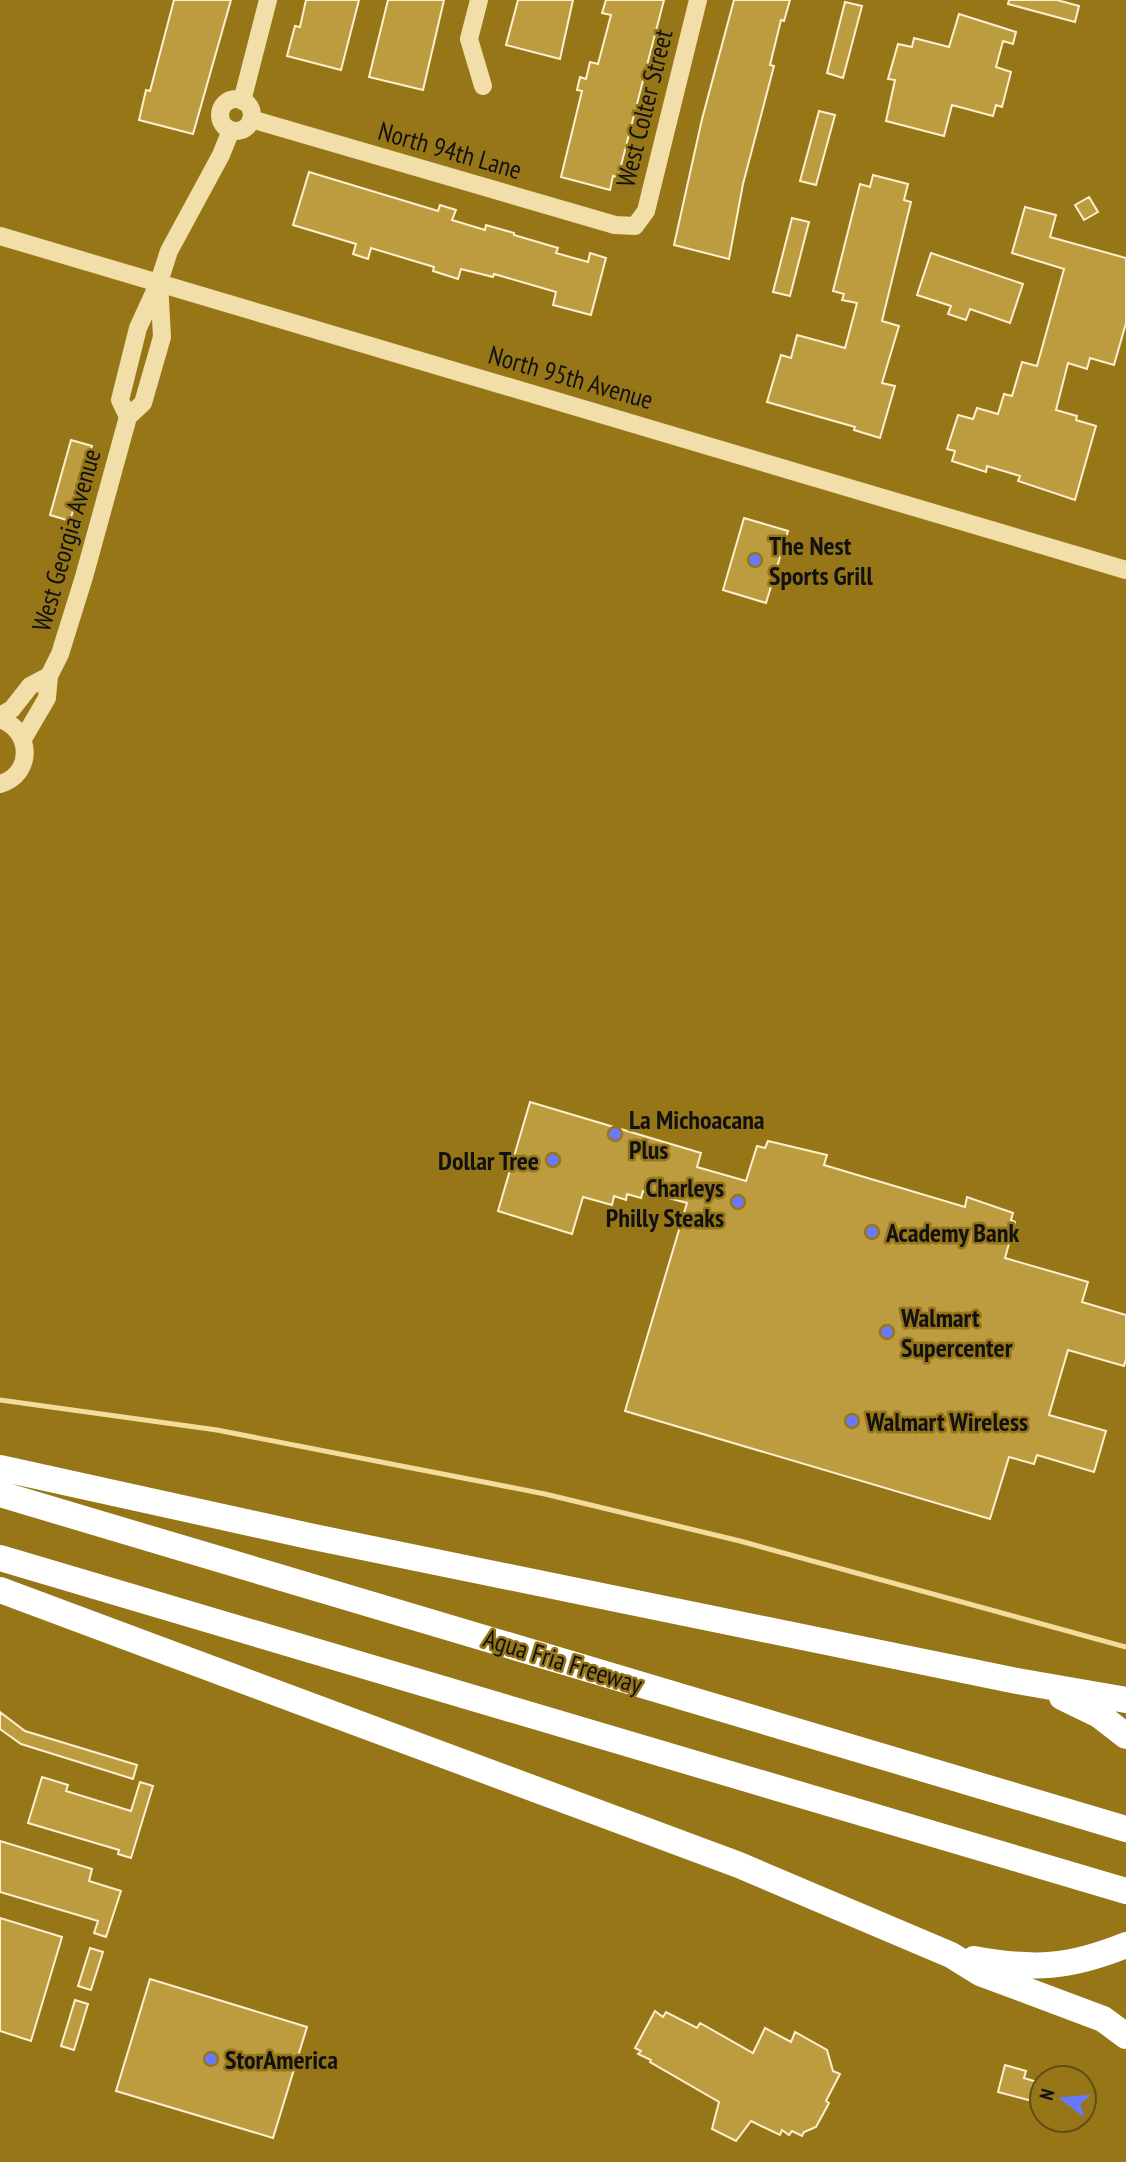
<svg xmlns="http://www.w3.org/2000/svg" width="1126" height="2162" viewBox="0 0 1126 2162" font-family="'PT Sans Narrow',sans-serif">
<rect width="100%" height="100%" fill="#967617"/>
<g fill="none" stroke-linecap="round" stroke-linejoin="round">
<path stroke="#f3db9b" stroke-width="5" d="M0,1400L217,1430L545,1494L740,1541L1126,1647"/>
</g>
<path fill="#bd9c40" stroke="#fcf0d0" stroke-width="2" d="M174,0H231L193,134L139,120L146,90L150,91Z
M306,0H359L341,70L287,56L295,26L300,27Z
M388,0H444L423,90L369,77Z
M518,0H573L560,59L506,45Z
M606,0H664L618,177L613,176L610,190L561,177L582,91L577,90L580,77L586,79L590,62L598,64L611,15L602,13Z
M734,0H790L784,21L781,20L770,65L774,66L743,184L729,259L674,245L702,119Z
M1009,0H1057L1079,6L1075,22L1008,4Z
M845,2L862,6L843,78L827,73Z
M959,14L1016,32L1013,44L1003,41L996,67L1011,72L1002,107L996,105L993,116L952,105L944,136L886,121L895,80L888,79L898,44L912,47L914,38L949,47Z
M819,111L835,115L816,185L800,181Z
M309,172L438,211L440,205L456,210L452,220L485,230L486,225L514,233V235L558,248L556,253L588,262L590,253L606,258L591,315L553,305L556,292L494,274L493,277L461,269L458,279L433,271L434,267L371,248L368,259L353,254L356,244L293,225Z
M873,175L908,184L904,200L911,202L882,321L899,326L882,383L895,386L880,438L854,430L855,427L767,402L781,355L791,358L797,335L845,348L857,303L842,300L844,294L833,291L860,184L870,187Z
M1089,197L1098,212L1084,220L1075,205Z
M1025,207L1056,215L1050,237L1126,258V323L1114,365L1090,358L1087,369L1068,363L1056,410L1077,416L1076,420L1096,426L1075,500L1018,481L1020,476L987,466L986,472L952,461L955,451L947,449L958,415L973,419L977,408L998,414L1004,394L1012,396L1022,362L1037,366L1064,269L1012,253Z
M792,218L809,222L790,296L773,292Z
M931,253L1023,284L1010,323L970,309L966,320L948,314L951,306L917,295Z
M71,440L92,446L70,521L50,515Z
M744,518L788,531L766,603L723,590Z
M530,1102L701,1153L697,1167L746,1181L757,1146L765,1148L768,1141L827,1155L824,1165L965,1207L967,1197L1013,1213L1011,1220L1015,1222L1005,1258L1088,1282L1082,1302L1126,1315V1359L1124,1366L1068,1350L1049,1415L1106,1431L1094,1472L1037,1455L1034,1464L1009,1457L990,1519L625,1411L687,1203L643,1191L641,1198L627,1194L626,1200L614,1196L612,1205L583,1197L572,1234L498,1211Z
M0,1712L25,1731L137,1765L133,1779L21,1744L0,1729Z
M42,1777L68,1785L66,1791L131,1811L140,1782L153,1786L131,1858L118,1854L119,1850L28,1823Z
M0,1841L92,1869L89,1881L121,1891L106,1937L94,1933L98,1921L0,1892Z
M0,1918L62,1937L31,2041L0,2031Z
M90,1948L103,1952L91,1990L78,1986Z
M150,1979L307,2027L273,2138L116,2091Z
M75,2000L88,2004L74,2050L61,2046Z
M655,2011L663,2017L666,2012L697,2028L700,2023L753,2053L765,2028L791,2042L795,2032L827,2050L833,2071L840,2074L826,2101L829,2103L816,2127L804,2132L802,2136L792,2131L789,2135L782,2130L780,2135L751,2121L736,2141L712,2129L719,2102L650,2062L651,2060L638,2054L641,2051L635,2048Z
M1005,2065L1026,2071L1024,2078L1037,2082L1032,2101L998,2092Z"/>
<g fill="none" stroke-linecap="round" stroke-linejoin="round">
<path stroke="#f1dea9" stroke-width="18" d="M479,0L469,39L483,86
M220 115a16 16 0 1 1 32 0a16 16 0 1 1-32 0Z
M242,101L268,0
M251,119L615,225L635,226L646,211L698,0
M0,236L1126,570
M128,417L120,400L138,328L159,282L169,251L221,155L231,130
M0,716L12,709L30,686L49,676
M0,719C32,730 34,774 0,784
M23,739L47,698L49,676L60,654L84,577L128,417L143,403L162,337L159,282"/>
<path stroke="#fff" stroke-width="26" d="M0,1468L309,1536L1017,1681L1126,1700
M0,1494L1126,1829
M0,1558L1126,1891
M0,1590L739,1865L951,1955L980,1973L1103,2019L1126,2036
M1062,1697L1099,1715L1126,1736
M974,1959C1034,1970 1069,1968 1126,1945"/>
</g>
<g fill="#6979ff" stroke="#967617" stroke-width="2.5">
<circle cx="755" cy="560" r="7"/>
<circle cx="615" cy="1134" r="7"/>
<circle cx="553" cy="1160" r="7"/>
<circle cx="738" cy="1202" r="7"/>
<circle cx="872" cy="1232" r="7"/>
<circle cx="887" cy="1332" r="7"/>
<circle cx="852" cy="1421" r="7"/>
<circle cx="211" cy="2059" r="7"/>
</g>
<g text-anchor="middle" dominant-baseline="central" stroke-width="5" stroke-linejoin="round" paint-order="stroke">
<g font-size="26" fill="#111" stroke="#967617">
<text transform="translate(644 108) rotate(-76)">West Colter Street</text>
<text transform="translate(450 150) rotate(16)">North 94th Lane</text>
<text transform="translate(571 377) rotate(16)">North 95th Avenue</text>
<text transform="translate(66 540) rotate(-74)">West Georgia Avenue</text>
<text transform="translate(563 1661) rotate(17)">Agua Fria Freeway</text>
</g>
<g font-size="26" font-weight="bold" fill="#111" stroke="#967617" text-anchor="start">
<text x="769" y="545">The Nest<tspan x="769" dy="30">Sports Grill</tspan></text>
<text x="629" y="1119">La Michoacana<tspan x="629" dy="30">Plus</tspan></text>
<text x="539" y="1160" text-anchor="end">Dollar Tree</text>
<text x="724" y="1187" text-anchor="end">Charleys<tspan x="724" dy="30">Philly Steaks</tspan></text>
<text x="886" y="1232">Academy Bank</text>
<text x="901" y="1317">Walmart<tspan x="901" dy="30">Supercenter</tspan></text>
<text x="866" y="1421">Walmart Wireless</text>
<text x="225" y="2059">StorAmerica</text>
</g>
</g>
<g transform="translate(1063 2099) rotate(286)"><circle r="33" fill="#967617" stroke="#614e15" stroke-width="2"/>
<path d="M0-5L12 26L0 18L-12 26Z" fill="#6979ff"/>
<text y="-10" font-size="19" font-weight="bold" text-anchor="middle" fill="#111111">N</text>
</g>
</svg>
